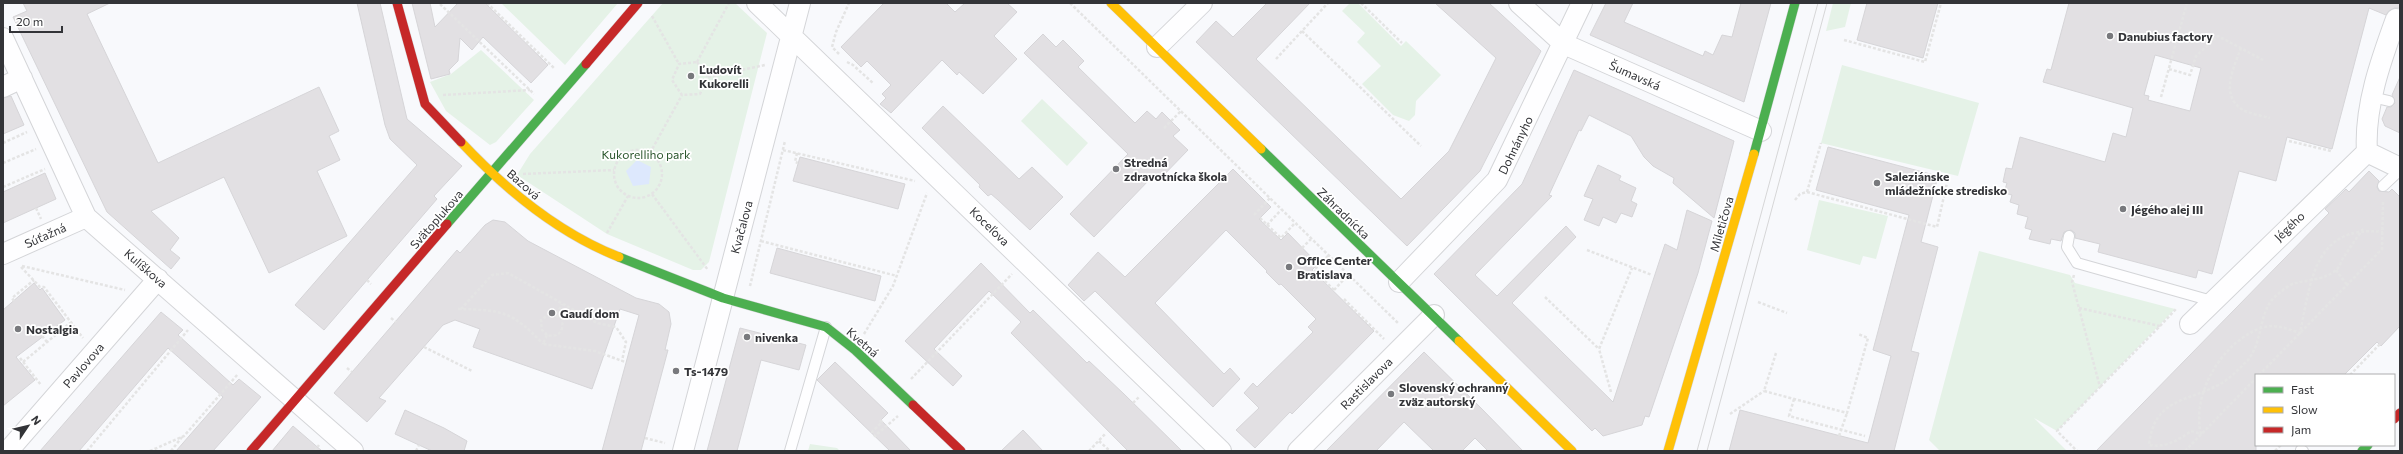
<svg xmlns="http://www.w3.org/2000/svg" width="2403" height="454" viewBox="0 0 2403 454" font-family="Commissioner,sans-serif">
<rect width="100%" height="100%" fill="#f8f9fc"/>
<path fill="#e5f2e7" d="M501,3H618L565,65Z
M663,3H735L767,33L709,262L701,270H693L607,234L517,175L530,154Z
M1350,3H1358L1401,46L1406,41L1441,75L1416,101L1415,115L1409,121L1393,115L1362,84L1381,66L1357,42L1365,33L1342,11Z
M1833,3H1851L1845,27L1826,31Z
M481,50L534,100L496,142L490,145L446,111L430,82L451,74Z
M1842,65L1979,103L1958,176L1821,143Z
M1042,99L1088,143L1067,166L1021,121Z
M1819,200L1888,216L1876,259L1863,256L1860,265L1807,250Z
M1979,251L2070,275L2075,283L2175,309L2057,431L2034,418L2067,451H1940L1929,440Z
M810,444L837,448L840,451H808Z"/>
<path fill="#dde8fd" d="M637,160L651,167L649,184L633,186L626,171Z"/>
<path fill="#e2e0e3" stroke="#d6d5d8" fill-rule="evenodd" d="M23,3H110L87,14L158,163L319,87L339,131L329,136L340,160L317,171L347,236L269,273L224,177L151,211L179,238L170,250L180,258L171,269L107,212L13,17L27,11Z
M357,3H380L407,119L462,166L434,196L437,199L324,330L295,305L417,165L390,139L385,125Z
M412,3H430L435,27L458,3H485L548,65L531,83L483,37L472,50L460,38L458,61L449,70L450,74L431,79Z
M884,3H946L955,12L965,3H1007L1017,12L994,36L1017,59L983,94L959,72L957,75L942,60L891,113L880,104L886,98L882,94L891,85L867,61L861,67L841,47Z
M1267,3H1310L1256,59L1401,199L1449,151L1496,58L1435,3H1489L1541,51L1480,171L1407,246L1196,42L1216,21L1233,37Z
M1606,3H1633L1624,22L1703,56L1705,51L1713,55L1722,35L1732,37L1741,3H1771L1744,102L1590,35Z
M1867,3H1938L1923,58L1857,40Z
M2069,3H2400V8H2394L2386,15L2369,8L2332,149L2287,137L2276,181L2239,171L2212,274L2198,270L2196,278L2098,252L2100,244L2075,238V233L2071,230L2064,232L2061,241L2051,239L2050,244L2029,239L2032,230L2025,228L2028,217L2017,214L2019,205L2010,202L2012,195L2004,193L2007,183L2003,182L2006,168L2012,169L2020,137L2105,162L2113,133L2126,137L2133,108L2043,82L2047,69L2051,70ZM2155,55L2201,68L2190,111L2148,100L2149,96L2144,95Z
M1043,34L1056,47L1063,40L1084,61L1078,67L1135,123L1147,111L1156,119L1162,112L1180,130L1173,136L1188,150L1157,182L1152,177L1094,237L1070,214L1128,154L1024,53Z
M1574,70L1734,141L1714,218L1673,183L1674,178L1653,166L1644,157L1631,136L1589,115L1581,131L1579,130L1549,195L1552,196L1475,275L1497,296L1566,226L1576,237L1512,303L1613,402L1665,244L1677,250L1687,210L1712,221L1698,273L1649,417L1645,416L1642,425L1603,436L1595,428L1592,431L1434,274L1522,184Z
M2400,77V133L2385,126L2382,119L2387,107H2391L2395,103L2392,95Z
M11,96L24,125L3,134V98Z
M943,106L1019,179L1032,167L1063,197L1030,230L998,200L991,194L988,196L979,187L980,185L922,128Z
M1828,147L1938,176L1921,242L1938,247L1911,351L1919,353L1894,451H1729L1740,410L1868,443L1891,356L1873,350L1909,215L1816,190Z
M800,157L905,184L898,209L793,181Z
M1598,165L1621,176L1619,180L1636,188L1631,201L1637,204L1632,217L1621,213L1616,223L1603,217L1599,226L1584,220L1593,199L1584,196Z
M1233,169L1271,207L1259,219L1281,240L1288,233L1318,264L1312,270L1374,331L1292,414L1290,412L1255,448L1236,430L1259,408L1244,393L1253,383L1257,387L1313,332L1308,327L1316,319L1281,284L1279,285L1266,272L1267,271L1226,230L1155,303L1224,374L1230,368L1240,379L1213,407L1095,291L1084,301L1068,285L1098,252L1125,277Z
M2369,171L2379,181L2377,187L2379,191L2389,192L2392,189L2400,197V326L2381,346L2377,342L2344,375H2256V451H2096L2329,213L2325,209L2346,189L2349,192Z
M45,173L56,199L3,223V192Z
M493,220L505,222L528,241L636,298L659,304L669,312L671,324L665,350H668L641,451H602L639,315L620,309L592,389L473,347L480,329L455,320L443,325L379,398L386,401L367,422L334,393L457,250L460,253L485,225Z
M777,248L881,276L875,301L770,273Z
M981,263L1030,313L1033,310L1087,363L1089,361L1124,394L1182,451H1128L1011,333L1021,322L989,291L934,349L962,376L953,386L905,341Z
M34,283L40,290L42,288L65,320L16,357L35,380L3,406V310Z
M161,312L183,330L178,335L233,385L239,379L261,397L213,451H176L223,397L168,348L79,451H40Z
M740,328L806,345L799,370L761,360L737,451H707Z
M1424,352L1480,407L1523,451H1488L1475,438L1462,451H1434L1404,422L1376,451H1326Z
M835,362L888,413L881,420L911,451H890L817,380Z
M405,410L444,428L467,441L464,451H432L395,434Z
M293,426L322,451H272Z
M1023,430L1043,451H1001Z"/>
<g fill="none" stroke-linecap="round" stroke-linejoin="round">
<defs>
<path id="lane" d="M2372,97L2389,101
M2383,186L2400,170
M2069,236L2067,247L2077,263L2212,301
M2301,450L2303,451
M790,451L826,327"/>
<path id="street" d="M757,3L1221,451
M1519,3L1564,44L1761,131
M3,38L86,217L353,451
M1157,47L1202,3
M3,87L22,78
M2367,152C2364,107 2381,60 2396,19
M3,254L86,217
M1399,282L1497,180L1582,3
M2190,324L2367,152L2400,168
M8,451L158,279
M683,451L800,3
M1298,451L1434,315"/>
<path id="fast" d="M1261,149L1459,341
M1754,154L1795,3
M447,224L586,64
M619,257L723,298L826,327L855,350L913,405
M2362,451L2368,445"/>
<path id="slow" d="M1111,3L1261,149
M461,142C506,190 558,233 619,257
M1459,341L1572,451
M1668,451L1754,154"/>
<path id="jam" d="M397,3L425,104L461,142
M586,64L638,3
M913,405L961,451
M2394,419L2400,413
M251,451L447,224"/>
</defs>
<use href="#lane" stroke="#d4d5d8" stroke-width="12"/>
<use href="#street" stroke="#d4d5d8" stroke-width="22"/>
<use href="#fast" stroke="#d4d5d8" stroke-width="10"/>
<use href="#slow" stroke="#d4d5d8" stroke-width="10"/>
<use href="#jam" stroke="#d4d5d8" stroke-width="10"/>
<path stroke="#e4e4e4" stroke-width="2.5" stroke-dasharray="3 2" stroke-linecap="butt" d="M487,3L555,69
M1070,3L1399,324
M1361,3L1402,43
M440,4L534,94
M652,16L679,64
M1302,31L1421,146
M1844,40L1925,62L1941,3
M2241,48C2234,67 2219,96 2243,110C2251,114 2262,116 2270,118
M839,54L832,47L836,32L849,3
M1276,59L1328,3
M697,62L708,77L700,94L682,95L672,80L679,64Z
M697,62L729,3
M847,62L853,65L874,84
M2169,69L2190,75L2196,56L2218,36L2263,60
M708,77L765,65
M443,95L530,90
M2161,97L2187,3
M1164,128L1181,111
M2289,141L2331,151
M3,143L27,132
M614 174a24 24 0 1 1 48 0a24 24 0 1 1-48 0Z
M783,150L915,181
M650,153L682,95
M797,153L795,162L798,163
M3,163L36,149
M523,174L614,170
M3,187L45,169
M1807,192L1937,227L1949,174
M652,194L708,270
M1795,200L1800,194L1807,192L1821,143
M36,208L41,219
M1254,215L1270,198
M1260,218L1281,238L1295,223
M1267,225L1281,210
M2363,229C2357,238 2350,247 2344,257C2341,260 2340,267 2336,270C2327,279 2308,280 2296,283C2290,284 2283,290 2278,294C2256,311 2265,344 2245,363C2238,370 2230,378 2222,383C2189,402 2154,397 2149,445C2165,448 2179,440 2191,431L2201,434C2191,394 2222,342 2261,328C2274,323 2288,329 2300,333C2311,281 2314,224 2383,232
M607,233L628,196
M761,241L897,276
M1302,248L1311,239
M1587,250L1652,275
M1328,256L1314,270L1335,291
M22,266L125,290
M21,267L40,287H44L83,338
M2336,270L2347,285
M2074,275L2072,282L2100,387L2057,431L2077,451
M367,280L371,284
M750,286L785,141
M1334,290L1348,275
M1545,297L1599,349
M1344,299L1384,339
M14,301L12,298L34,280
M1758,302L1787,313
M2079,308L2160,326L2100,387
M458,309C502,310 512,311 543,344
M461,309L492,275L508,273L597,323L616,327L626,342L622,361
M557,314L562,304
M391,318L396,322
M2160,326L2176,309
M864,334L893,286L927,193
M547,335L542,330L541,320L551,313L562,319C564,331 559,338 547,335L543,344L595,351L625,362
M42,336L47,342
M424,347L472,371
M1776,353L1764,391L1847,413L1868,338L1858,334
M20,358L41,385
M23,362L70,323
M347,368L352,372
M2259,375L2382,249L2383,200
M2350,375L2380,344
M911,379L1012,274
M1611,392L1599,349L1632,268
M1794,399L1789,416L1865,436
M1133,403L1140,396
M1730,414L1764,391
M880,420L882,422L872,432L875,436L898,416
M1839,436L1847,413
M645,438L665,443
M1099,441L1110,451
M87,451L188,330
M150,451L184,436L238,374
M171,451L182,437
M315,451L319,445
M416,451L419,445
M1089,451L1106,433
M2185,451L2256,378
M2275,451L2281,445"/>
<use href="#lane" stroke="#fefeff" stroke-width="10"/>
<use href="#street" stroke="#fefeff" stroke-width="20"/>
<use href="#fast" stroke="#4caf50" stroke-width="9"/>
<use href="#slow" stroke="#ffc107" stroke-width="9"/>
<use href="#jam" stroke="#c62828" stroke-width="9"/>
<path stroke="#d6d6d7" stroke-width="1" d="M1697,451L1818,3
M1707,451L1827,3"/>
</g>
<g fill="#78797d" stroke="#fff" stroke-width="1.5">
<circle cx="2110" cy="36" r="4"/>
<circle cx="691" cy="76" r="4"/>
<circle cx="1116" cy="169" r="4"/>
<circle cx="1877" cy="183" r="4"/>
<circle cx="2123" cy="209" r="4"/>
<circle cx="1289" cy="267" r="4"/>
<circle cx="552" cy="313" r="4"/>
<circle cx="18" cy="329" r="4"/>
<circle cx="747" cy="337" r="4"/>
<circle cx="676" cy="371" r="4"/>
<circle cx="1391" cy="394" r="4"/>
</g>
<g text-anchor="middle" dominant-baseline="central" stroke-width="3.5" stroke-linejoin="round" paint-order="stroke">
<g font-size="12" font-weight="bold" fill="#333438" stroke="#fff" text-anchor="start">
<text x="2118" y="36">Danubius factory</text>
<text x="699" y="69">Ľudovít<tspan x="699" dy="14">Kukorelli</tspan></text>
<text x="1124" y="162">Stredná<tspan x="1124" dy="14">zdravotnícka škola</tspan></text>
<text x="1885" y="176">Saleziánske<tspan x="1885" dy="14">mládežnícke stredisko</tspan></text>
<text x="2131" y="209">Jégého alej III</text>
<text x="1297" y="260">Office Center<tspan x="1297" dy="14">Bratislava</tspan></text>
<text x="560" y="313">Gaudí dom</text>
<text x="26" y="329">Nostalgia</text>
<text x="755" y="337">nivenka</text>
<text x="684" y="371">Ts-1479</text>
<text x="1399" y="387">Slovenský ochranný<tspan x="1399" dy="14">zväz autorský</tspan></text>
</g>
<g font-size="12" fill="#333438" stroke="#fff">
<text transform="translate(1635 75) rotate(24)">Šumavská</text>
<text transform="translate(1515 145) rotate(-64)">Dohnányho</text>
<text transform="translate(524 184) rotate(41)">Bazová</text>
<text transform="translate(1344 213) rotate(44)">Záhradnícka</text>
<text transform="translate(436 219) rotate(-49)">Svätoplukova</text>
<text transform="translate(1721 224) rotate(-74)">Miletičova</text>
<text transform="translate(990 226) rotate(44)">Koceľova</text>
<text transform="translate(2289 226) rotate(-44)">Jégého</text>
<text transform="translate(741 227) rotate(-75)">Kvačalova</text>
<text transform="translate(45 235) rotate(-24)">Súťažná</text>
<text transform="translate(146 268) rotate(41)">Kulíškova</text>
<text transform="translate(863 342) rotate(41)">Kvetná</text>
<text transform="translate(83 365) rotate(-49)">Pavlovova</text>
<text transform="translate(1366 383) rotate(-45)">Rastislavova</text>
</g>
<g font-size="12" fill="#28542a" stroke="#fff">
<text x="646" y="154">Kukorelliho park</text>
</g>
</g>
<rect width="2403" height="454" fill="none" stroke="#333438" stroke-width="8"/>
<rect x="2255" y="374" width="140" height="72" fill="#ffffff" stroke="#adaeaf"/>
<rect x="2263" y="387" width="20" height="6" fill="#4caf50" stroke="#adaeaf"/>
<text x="2291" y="394" font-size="12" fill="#333438">Fast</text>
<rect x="2263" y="407" width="20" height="6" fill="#ffc107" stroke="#adaeaf"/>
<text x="2291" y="414" font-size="12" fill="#333438">Slow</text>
<rect x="2263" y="427" width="20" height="6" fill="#c62828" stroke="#adaeaf"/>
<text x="2291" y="434" font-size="12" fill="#333438">Jam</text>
<g transform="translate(28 426) rotate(55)" stroke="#ffffff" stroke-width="3" paint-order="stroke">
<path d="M0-3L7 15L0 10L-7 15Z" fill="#333438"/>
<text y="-6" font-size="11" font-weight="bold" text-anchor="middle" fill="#333438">N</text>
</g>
<path d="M10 26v6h52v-6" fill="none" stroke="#333438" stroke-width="2"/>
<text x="16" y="26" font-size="12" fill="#333438" stroke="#ffffff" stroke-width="3" paint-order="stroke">20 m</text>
</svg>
